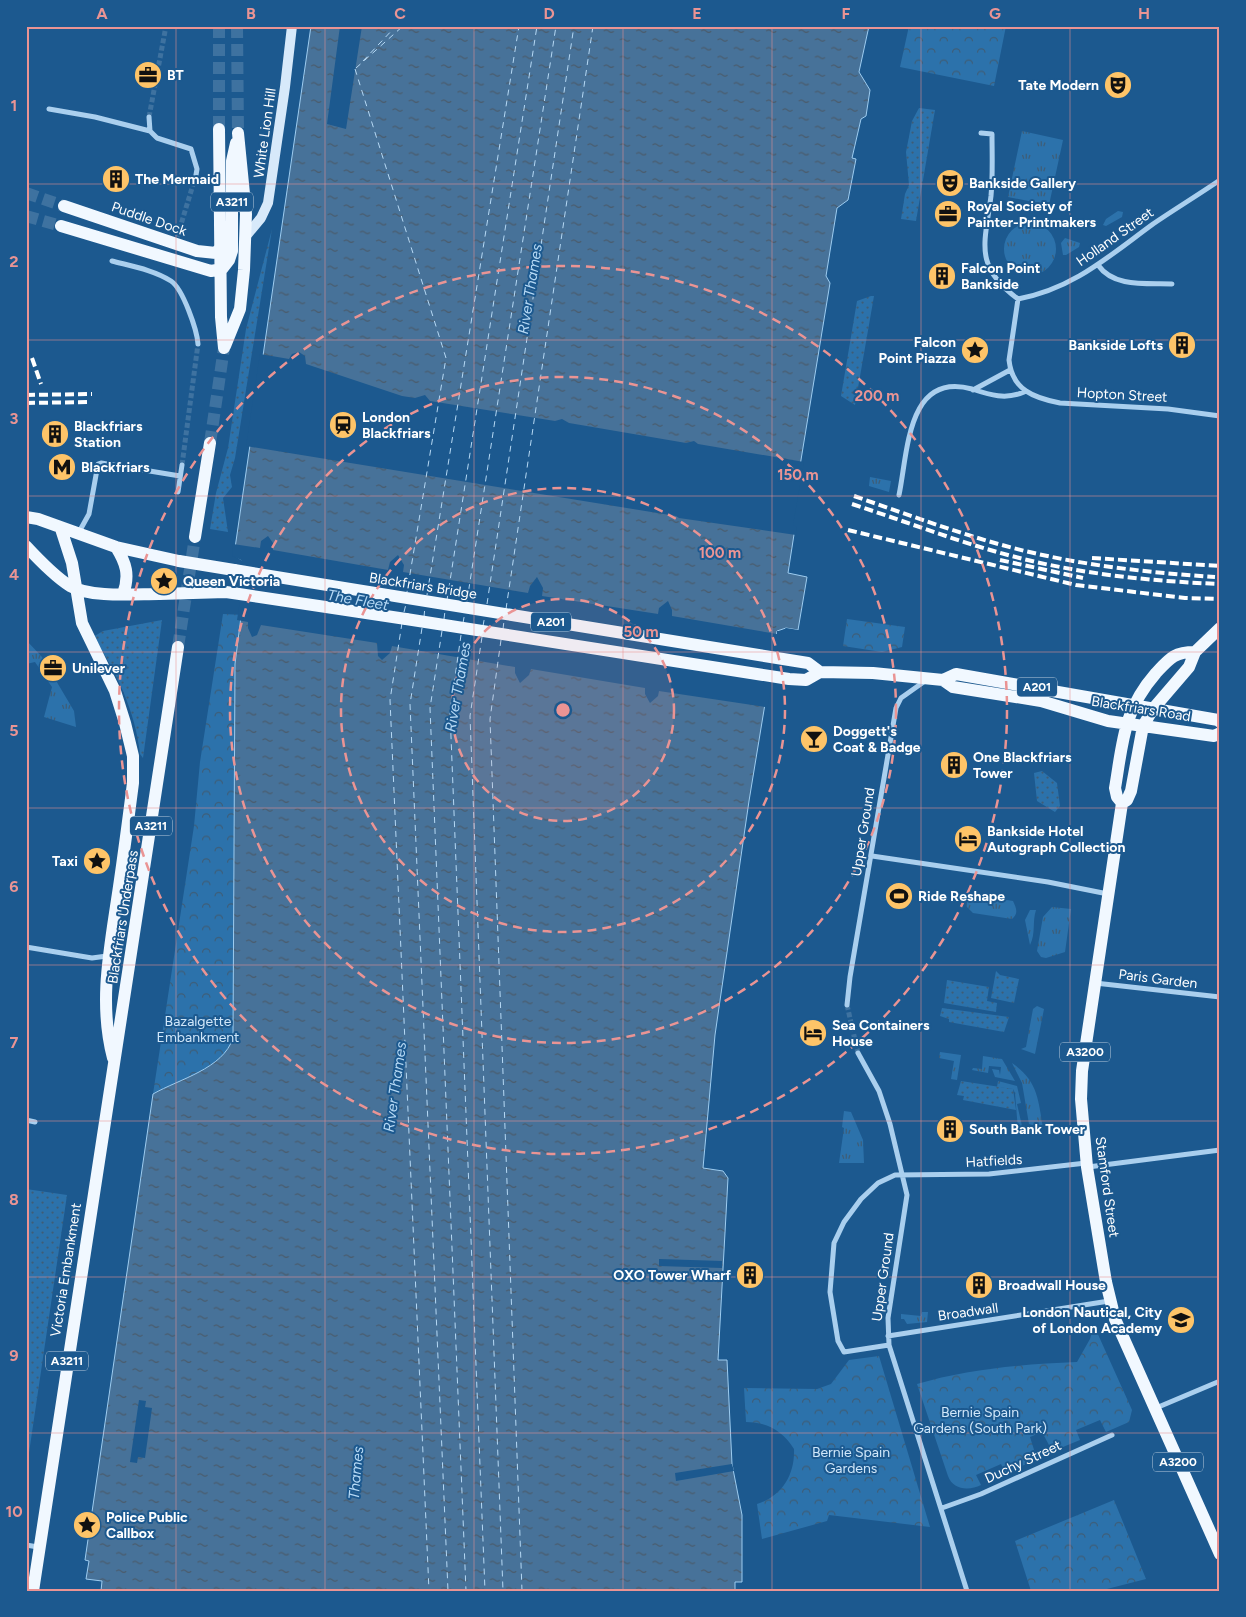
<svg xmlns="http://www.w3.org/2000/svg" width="1246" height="1617" viewBox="0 0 1246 1617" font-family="Figtree,sans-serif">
<defs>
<pattern id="grass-tufts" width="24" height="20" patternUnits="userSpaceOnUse" patternTransform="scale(1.25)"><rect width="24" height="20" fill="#2c72ab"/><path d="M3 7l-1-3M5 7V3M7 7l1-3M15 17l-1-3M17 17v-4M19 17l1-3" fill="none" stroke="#3e5d77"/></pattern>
<pattern id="park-crowns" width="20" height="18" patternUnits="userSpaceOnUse" patternTransform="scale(1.25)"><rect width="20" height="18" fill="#2c72ab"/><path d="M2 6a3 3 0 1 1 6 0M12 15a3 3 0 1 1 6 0" fill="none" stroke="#3e5d77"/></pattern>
<pattern id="garden-dots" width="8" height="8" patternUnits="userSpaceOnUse" patternTransform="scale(1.25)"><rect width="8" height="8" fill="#2c72ab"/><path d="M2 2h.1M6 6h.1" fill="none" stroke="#3e5d77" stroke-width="1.8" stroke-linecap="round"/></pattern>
<pattern id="water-ripples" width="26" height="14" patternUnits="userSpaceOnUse" patternTransform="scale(1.25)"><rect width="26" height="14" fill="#477299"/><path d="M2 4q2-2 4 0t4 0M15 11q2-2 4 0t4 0" fill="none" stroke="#4a5b6b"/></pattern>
</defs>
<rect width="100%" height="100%" fill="#1c598f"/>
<path fill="url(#grass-tufts)" d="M1022,131L1063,140L1049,205L1008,197Z
M1118,211L1123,212L1122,217L1106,226L1103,225L1106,219Z
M1004 249a26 26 0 1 1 52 0a26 26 0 1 1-52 0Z
M1065,238L1080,243L1079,247L1066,255H1063L1061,243Z
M870,477L891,481L889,492L869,486Z
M26,640L42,657L74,711L76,727L44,717L52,687L35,662L26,664Z
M973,895L1013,901C1016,908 1019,913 1012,919L973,913L966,906L969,896Z
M1052,907L1071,909L1065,952L1046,958L1041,957L1037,951L1043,917Z
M1030,910H1036C1032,922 1036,933 1030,945L1025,920Z
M1037,1006L1044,1009L1035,1054L1021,1049L1026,1047L1033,1009Z
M940,1052L961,1055L957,1080L951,1079L954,1061L939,1058Z
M983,1056L1002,1059L1015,1081L995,1077L992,1069L999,1070L1000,1075L1001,1067L989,1066L988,1073L972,1070L973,1068L982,1069Z
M1012,1063C1038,1081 1038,1099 1043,1128L1029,1124L1022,1083Z
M998,1081L1017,1086L1021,1103L1017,1104L1022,1126H1025V1131L1018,1130L1015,1093L1013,1089L997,1087Z
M844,1111L851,1112L863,1140L864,1163H839L844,1128L842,1127Z
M922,1312H928L927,1322L907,1324L904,1319H901V1314L921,1316Z"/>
<path fill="url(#park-crowns)" d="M909,26H1006L994,86L900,67Z
M223,614L244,615L240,621L235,664L233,1038C223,1069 179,1079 153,1094L194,826L200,762Z
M847,619L905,627L902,647L882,652L843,646Z
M1096,1330L1132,1410L1129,1422L1106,1432L1100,1420L1076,1430L1080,1440L1058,1449L1049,1445L1042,1432L1030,1437L1035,1453L1028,1463L1006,1474L1001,1464L976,1475L981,1485C969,1491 953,1490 948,1476L917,1384C968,1369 1024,1364 1077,1362L1090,1339L1092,1332Z
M879,1356L930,1527L829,1515L827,1521L762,1539L757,1504C782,1496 795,1475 794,1449C783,1431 767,1422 746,1422L744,1388L817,1389L831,1384L849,1360Z
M1114,1500L1146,1579L1099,1591H1031L1015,1541Z"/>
<path fill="url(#garden-dots)" d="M919,108L935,110L916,221L901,219L905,194L909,185L906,152L912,121Z
M272,229L235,458L230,475L232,487L223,498L228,532L210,529L216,493L228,448L246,329Z
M871,296H874L855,405L841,396L857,301Z
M162,620L143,758L140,754C136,713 116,670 93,637L103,631Z
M1042,771L1057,783L1060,806L1055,812L1037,801L1034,773Z
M996,971L1000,975L1019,979L1014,1003L991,998Z
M947,980L989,987L987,1001L997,1003L996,1012L944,1003Z
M942,1008L1009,1017L1004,1032L949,1022V1019L940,1016Z
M961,1081L1013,1089L1016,1110L963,1100L964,1096L957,1095Z
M26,1189L67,1195L26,1473Z"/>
<path fill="url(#water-ripples)" stroke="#9dccf0" d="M311,26H869L859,72L870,90L866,116L861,119L852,158L856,159L848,200L837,208L826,276L830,283L790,527L795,528L788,573L807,577L798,630L786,628L777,631L749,801L715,1035L703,1168L723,1171L728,1178L718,1360H727L732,1464L742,1515V1582H735V1591H101L102,1581L86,1579L89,1561L85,1560L153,1094C179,1079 223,1069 233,1038L235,664L247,569L246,563L234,555Z"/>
<path fill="#1c598f" d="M340,26H362L346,129L327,124Z
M299,352L305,356L306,364L402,396L415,398L425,395L430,401L555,421L562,419L569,423L686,443L694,441L698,444L804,462L793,525L797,527L796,535L679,518L676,516L246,446L260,354L289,359L292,354Z
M268,536L273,543V550L388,570L390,562L398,555L404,565L403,572L528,593L530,586L537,577L543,588L542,596L658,614L659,608L668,601L672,610V616L777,634V631H782L786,628L798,630L799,632L786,631L780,634L767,711H765V707L659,691L658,696L650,703L645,694V688L531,669L529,675L520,683L515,673V667L392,646L390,653L382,660L378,656L377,643L261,625L257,635L252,637L248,628V622L237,620L245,569L241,560L232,556L233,544L260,548L261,541Z
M659,1259L722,1261V1268L659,1266Z
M139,1400L146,1401L145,1407L152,1408L145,1458L138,1457L137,1463L130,1462Z
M732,1464L734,1471L676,1481L675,1473Z"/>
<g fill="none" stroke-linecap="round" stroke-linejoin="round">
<path stroke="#b6d9f5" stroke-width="1" stroke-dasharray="6 5" stroke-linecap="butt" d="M363,61L396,26
M356,68L403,26
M355,69L446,358L407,592
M427,595L519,26
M447,600L537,26
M467,601L556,26
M487,604L574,26
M506,609L593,26
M404,612L406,604
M424,617L425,606
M444,619L445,611
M402,623L390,700L429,1591
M463,623L465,612
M483,626L485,615
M422,628L410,704L448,1591
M503,629L504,621
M442,631L430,708L466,1591
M461,635L450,712L485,1591
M482,637L470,716L503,1591
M501,640L490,719L522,1591"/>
<path stroke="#3e72a0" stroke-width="5" stroke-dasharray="5 2.5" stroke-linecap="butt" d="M149,117L166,26
M175,244L196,175
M182,465L198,344
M847,1005L858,1053"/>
<path stroke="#3e72a0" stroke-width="12" stroke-dasharray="12 6" stroke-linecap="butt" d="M219,26V129
M237,26L238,133
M26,193L64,206
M26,216L61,226
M210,443L224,348
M178,647L195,537"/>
<path stroke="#aacfee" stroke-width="5" d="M49,109L95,117L150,131
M149,117L150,131
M150,131L157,138L191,149L197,169L196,175
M981,133L992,134C992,154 993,175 991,196C985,243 973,266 1018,299
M112,261C131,266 154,270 171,281C183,289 197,330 198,344
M1098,265C1114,288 1147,283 1172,284
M1018,299L1009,360C1012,390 1034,398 1060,403L1168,409L1220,416
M1018,299C1073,289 1109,256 1153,224C1175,209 1198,195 1220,180
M973,390L1010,370
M178,492L182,465
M899,495C908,452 907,371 972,389C990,395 1006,400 1024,392
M79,532L89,514L98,464L101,463L180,476
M872,856L1048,882L1108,894
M26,947L92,958L107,956
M1095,983L1220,997
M847,1005L850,977L896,708L901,698L925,681
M858,1053L879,1091L890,1124L907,1195L888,1318L889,1345L967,1591
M26,1120L35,1122
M1088,1167L1220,1150
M888,1336L1109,1301
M889,1345L844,1352L838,1341L830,1292L834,1243L844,1222L861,1199L878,1183L895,1175L989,1174L1086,1163
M1156,1408L1220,1381
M942,1508L981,1494L1112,1435
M26,1545L38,1547"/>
<path stroke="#d7e9fa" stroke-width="10" d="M246,236L261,218L268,203L285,87L292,26"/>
<path stroke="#f1f8ff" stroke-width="12" d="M219,129L221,317L224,348
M64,206L197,251L216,253L222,245
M61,226L211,271L222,269
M222,269L229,260L232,251V161L236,143
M225,346L240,309L244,270L246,214L238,133
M26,517L38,519L116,547L179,561
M61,529L72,563L82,623L115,691L125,723L133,756V783C128,822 123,861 117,900C109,953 99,1005 113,1058
M195,537L210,443
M26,546C39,560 54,576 70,586C91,598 135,594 159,594
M116,547C126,563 130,575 123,594
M234,570L808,663L820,672
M406,619L789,679L806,680L820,672L873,673L943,680L956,674L1218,720L1220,722
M1220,628L1195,652L1189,667L1153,709L1143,726L1131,791L1127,800L1122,803L1082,1071L1081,1099L1087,1167L1106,1282L1115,1319L1220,1554
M943,680L953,687L1041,701L1108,721L1214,736L1220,733
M1122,803L1117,797L1115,788C1123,741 1123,711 1156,673C1170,658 1174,652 1195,652
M33,1591L178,647"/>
<path stroke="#fff" stroke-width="4" stroke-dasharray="9 4" stroke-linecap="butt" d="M32,358L41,384
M26,395L92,394
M26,403L91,402
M854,496C915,517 975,540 1038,554C1096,567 1155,573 1215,577
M852,504C901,520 948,538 997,552C1070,573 1145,581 1220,584
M848,530L1076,585L1185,598L1220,599
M1092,558L1220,566
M1000,560L1083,578"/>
<path stroke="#f1f8ff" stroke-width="12" d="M179,561L234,570
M159,594L226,592L406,619"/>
</g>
<path fill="none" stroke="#ea9494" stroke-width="1" stroke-opacity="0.55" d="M176,26V1591M325,26V1591M474,26V1591M623,26V1591M772,26V1591M921,26V1591M1070,26V1591M26,184H1220M26,340H1220M26,496H1220M26,652H1220M26,808H1220M26,965H1220M26,1121H1220M26,1277H1220M26,1433H1220"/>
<circle cx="563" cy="710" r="111" fill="#ea9494" fill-opacity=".12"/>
<g fill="none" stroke="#ea9494" stroke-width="2.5" stroke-dasharray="9 6">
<circle cx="563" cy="710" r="111"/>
<circle cx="563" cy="710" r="222"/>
<circle cx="563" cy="710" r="333"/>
<circle cx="563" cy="710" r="444"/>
</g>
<defs>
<symbol id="office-disc" viewBox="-11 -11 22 22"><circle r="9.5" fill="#fec468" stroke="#1c598f"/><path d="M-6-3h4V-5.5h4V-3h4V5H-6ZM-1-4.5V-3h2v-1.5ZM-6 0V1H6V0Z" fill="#111"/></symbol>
<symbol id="theatre-disc" viewBox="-11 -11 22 22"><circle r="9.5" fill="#fec468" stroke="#1c598f"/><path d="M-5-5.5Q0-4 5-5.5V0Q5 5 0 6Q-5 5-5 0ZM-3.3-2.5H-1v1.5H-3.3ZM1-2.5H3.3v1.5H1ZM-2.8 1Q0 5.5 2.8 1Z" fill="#111"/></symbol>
<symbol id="building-disc" viewBox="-11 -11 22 22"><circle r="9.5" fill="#fec468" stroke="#1c598f"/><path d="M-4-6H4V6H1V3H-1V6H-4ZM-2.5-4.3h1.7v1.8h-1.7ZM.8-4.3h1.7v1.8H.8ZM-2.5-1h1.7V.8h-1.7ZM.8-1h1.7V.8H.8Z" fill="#111"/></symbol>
<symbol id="sight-disc" viewBox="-11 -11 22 22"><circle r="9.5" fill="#fec468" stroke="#1c598f"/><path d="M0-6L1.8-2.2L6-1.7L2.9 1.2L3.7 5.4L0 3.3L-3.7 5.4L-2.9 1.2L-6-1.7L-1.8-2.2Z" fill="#111"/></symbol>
<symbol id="station-disc" viewBox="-11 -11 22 22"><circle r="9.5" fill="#fec468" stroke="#1c598f"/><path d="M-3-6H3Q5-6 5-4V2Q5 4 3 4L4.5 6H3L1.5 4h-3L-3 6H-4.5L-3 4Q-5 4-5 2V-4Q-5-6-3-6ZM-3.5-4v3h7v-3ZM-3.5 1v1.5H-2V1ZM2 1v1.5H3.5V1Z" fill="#111"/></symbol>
<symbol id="metro-disc" viewBox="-11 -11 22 22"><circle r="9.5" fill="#fec468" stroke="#1c598f"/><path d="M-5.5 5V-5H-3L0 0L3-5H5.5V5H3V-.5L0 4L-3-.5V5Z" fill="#111"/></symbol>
<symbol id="bar-disc" viewBox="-11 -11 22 22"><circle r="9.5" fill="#fec468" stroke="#1c598f"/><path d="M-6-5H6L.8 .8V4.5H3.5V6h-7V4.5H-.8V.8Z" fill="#111"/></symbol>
<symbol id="hotel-disc" viewBox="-11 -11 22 22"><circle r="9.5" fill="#fec468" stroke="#1c598f"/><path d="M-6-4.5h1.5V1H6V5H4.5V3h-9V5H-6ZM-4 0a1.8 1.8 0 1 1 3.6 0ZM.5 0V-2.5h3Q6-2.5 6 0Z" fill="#111"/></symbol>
<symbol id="stadium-disc" viewBox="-11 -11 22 22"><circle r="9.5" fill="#fec468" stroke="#1c598f"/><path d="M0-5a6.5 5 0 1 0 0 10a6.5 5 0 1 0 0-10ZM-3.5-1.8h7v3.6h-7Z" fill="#111"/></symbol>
<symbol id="school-disc" viewBox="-11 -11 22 22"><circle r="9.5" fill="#fec468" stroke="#1c598f"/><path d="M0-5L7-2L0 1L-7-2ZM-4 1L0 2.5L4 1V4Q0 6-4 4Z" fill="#111"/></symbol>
</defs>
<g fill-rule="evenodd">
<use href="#office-disc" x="132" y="59" width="32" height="32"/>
<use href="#theatre-disc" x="1102" y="69" width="32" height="32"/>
<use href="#building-disc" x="100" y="163" width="32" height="32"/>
<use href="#theatre-disc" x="934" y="167" width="32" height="32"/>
<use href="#office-disc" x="932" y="198" width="32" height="32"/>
<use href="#building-disc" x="926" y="260" width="32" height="32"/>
<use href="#building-disc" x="1166" y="329" width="32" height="32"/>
<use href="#sight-disc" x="959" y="334" width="32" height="32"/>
<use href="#station-disc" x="327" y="409" width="32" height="32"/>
<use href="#building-disc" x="39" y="418" width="32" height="32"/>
<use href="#metro-disc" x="46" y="451" width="32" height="32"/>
<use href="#sight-disc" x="148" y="565" width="32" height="32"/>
<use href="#office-disc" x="37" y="652" width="32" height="32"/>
<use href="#bar-disc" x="798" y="723" width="32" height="32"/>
<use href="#building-disc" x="938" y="749" width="32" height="32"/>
<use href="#hotel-disc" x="952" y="823" width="32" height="32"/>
<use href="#sight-disc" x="81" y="845" width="32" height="32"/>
<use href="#stadium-disc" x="883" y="880" width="32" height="32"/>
<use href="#hotel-disc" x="797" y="1017" width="32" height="32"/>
<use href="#building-disc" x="934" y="1113" width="32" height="32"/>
<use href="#building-disc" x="734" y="1259" width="32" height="32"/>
<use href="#building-disc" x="963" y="1269" width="32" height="32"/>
<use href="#school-disc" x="1165" y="1304" width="32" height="32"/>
<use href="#sight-disc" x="71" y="1509" width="32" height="32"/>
</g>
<g text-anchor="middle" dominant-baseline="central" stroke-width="4" stroke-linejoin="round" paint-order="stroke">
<g fill="#1c598f" stroke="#bbcddd" stroke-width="1">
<rect x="211" y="192.5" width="42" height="19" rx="4"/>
<rect x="531" y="612.5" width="40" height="19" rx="4"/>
<rect x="1017" y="677.5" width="40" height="19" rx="4"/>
<rect x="130" y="816.5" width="42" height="19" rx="4"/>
<rect x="1060" y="1042.5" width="50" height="19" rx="4"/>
<rect x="46" y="1351.5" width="42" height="19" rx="4"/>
<rect x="1153" y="1452.5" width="50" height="19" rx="4"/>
</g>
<g font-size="12" font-weight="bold" fill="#fff">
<text x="232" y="202">A3211</text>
<text x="551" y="622">A201</text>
<text x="1037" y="687">A201</text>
<text x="151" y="826">A3211</text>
<text x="1085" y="1052">A3200</text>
<text x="67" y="1361">A3211</text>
<text x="1178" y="1462">A3200</text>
</g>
<g font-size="14" font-weight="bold" fill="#fff" stroke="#1c598f" text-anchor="start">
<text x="167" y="75">BT</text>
<text x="1099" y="85" text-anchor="end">Tate Modern</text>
<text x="135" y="179">The Mermaid</text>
<text x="969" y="183">Bankside Gallery</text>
<text x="967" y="206">Royal Society of<tspan x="967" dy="16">Painter-Printmakers</tspan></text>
<text x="961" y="268">Falcon Point<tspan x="961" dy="16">Bankside</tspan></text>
<text x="956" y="342" text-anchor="end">Falcon<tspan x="956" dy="16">Point Piazza</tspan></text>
<text x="1163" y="345" text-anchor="end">Bankside Lofts</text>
<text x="362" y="417">London<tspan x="362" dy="16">Blackfriars</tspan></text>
<text x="74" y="426">Blackfriars<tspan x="74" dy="16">Station</tspan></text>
<text x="81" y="467">Blackfriars</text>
<text x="183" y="581">Queen Victoria</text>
<text x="72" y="668">Unilever</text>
<text x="833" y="731">Doggett's<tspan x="833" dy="16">Coat &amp; Badge</tspan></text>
<text x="973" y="757">One Blackfriars<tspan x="973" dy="16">Tower</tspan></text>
<text x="987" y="831">Bankside Hotel<tspan x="987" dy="16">Autograph Collection</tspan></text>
<text x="78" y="861" text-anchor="end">Taxi</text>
<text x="918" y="896">Ride Reshape</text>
<text x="832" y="1025">Sea Containers<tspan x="832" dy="16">House</tspan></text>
<text x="969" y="1129">South Bank Tower</text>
<text x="731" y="1275" text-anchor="end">OXO Tower Wharf</text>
<text x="998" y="1285">Broadwall House</text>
<text x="1162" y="1312" text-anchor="end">London Nautical, City<tspan x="1162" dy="16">of London Academy</tspan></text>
<text x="106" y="1517">Police Public<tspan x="106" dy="16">Callbox</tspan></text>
</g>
<g font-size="14" fill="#fff" stroke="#1c598f">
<text transform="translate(265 133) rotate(-82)">White Lion Hill</text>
<text transform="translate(149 219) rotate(19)">Puddle Dock</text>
<text transform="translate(1115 237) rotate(-35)">Holland Street</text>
<text transform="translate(1122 395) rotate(3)">Hopton Street</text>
<text transform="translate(423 586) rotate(9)">Blackfriars Bridge</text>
<text transform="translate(1141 709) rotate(9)">Blackfriars Road</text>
<text transform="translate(863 832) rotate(-81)">Upper Ground</text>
<text transform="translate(123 917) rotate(-81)">Blackfriars Underpass</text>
<text transform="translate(1158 979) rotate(7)">Paris Garden</text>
<text transform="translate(994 1161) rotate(-3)">Hatfields</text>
<text transform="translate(1107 1187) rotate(82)">Stamford Street</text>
<text transform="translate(66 1270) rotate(-81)">Victoria Embankment</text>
<text transform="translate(883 1277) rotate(-82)">Upper Ground</text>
<text transform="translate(968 1312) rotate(-8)">Broadwall</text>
<text transform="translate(1023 1462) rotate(-25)">Duchy Street</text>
</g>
<g font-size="14" fill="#d0e7fa" stroke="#1c598f">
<text x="198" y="1021">Bazalgette<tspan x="198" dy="16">Embankment</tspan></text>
<text x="980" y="1412">Bernie Spain<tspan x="980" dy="16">Gardens (South Park)</tspan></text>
<text x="851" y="1452">Bernie Spain<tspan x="851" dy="16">Gardens</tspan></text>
</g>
<g font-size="15" font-style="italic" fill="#b6d9f5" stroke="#1c598f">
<text transform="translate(530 289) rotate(-81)">River Thames</text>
<text transform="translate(358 600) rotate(10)">The Fleet</text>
<text transform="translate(458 687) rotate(-80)">River Thames</text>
<text transform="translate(395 1087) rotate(-82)">River Thames</text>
<text transform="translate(356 1473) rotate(-85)">Thames</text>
</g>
</g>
<circle cx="563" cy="710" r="8" fill="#ea9494" stroke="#1c598f" stroke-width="2.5"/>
<g font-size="15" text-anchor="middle" font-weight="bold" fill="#ea9494" stroke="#1c598f" stroke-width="4" stroke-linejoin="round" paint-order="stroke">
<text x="877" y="401">200 m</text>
<text x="798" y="480">150 m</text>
<text x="720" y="558">100 m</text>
<text x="641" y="637">50 m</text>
</g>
<rect width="1246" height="1617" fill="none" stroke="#1c598f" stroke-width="55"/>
<rect x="28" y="28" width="1190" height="1562" fill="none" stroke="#ea9494" stroke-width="2"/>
<g font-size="16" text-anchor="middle" font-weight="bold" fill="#ea9494">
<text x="102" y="19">A</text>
<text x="251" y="19">B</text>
<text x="400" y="19">C</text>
<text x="549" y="19">D</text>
<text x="697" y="19">E</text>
<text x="846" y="19">F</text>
<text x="995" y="19">G</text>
<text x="1144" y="19">H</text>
<text x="14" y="111">1</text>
<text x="14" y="267">2</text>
<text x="14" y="424">3</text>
<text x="14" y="580">4</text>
<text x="14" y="736">5</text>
<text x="14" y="892">6</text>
<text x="14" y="1048">7</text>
<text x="14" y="1205">8</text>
<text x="14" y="1361">9</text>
<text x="14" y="1517">10</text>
</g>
</svg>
